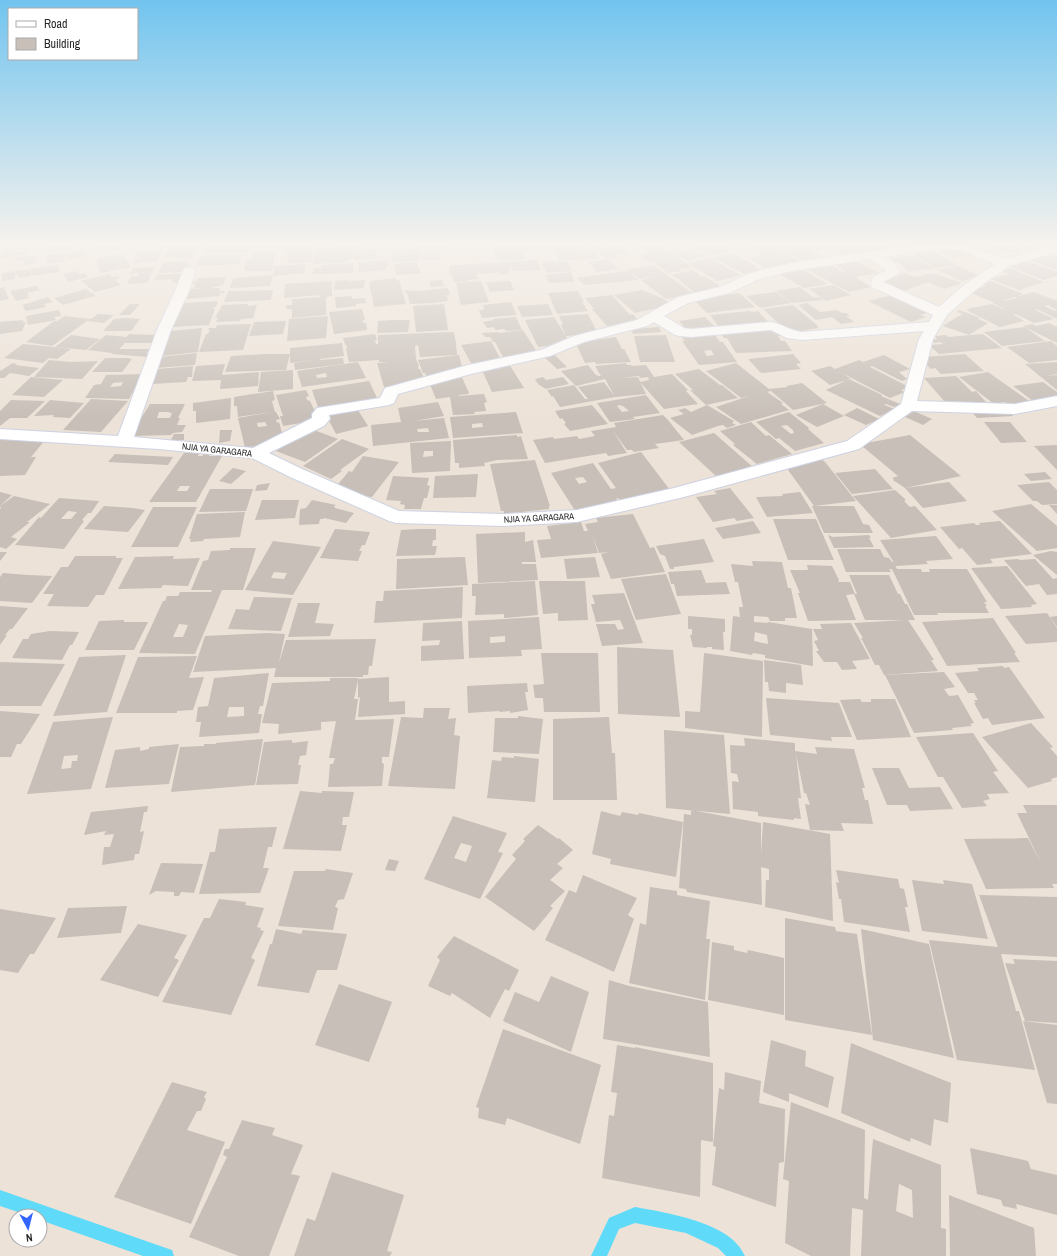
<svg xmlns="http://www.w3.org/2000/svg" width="1057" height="1256" viewBox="0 0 1057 1256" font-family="'Archivo Narrow',sans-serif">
<rect width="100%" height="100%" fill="#ece2d7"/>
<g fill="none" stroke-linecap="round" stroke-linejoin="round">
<path fill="#5fdbf9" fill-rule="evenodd" d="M0,1190L166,1248L172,1250L174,1256H143L40,1220V1216H30L0,1206Z
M635,1207C667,1213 731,1222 745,1256H726L718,1248L686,1233L635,1223L619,1229L607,1256H591L609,1218Z"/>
</g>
<path fill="#c7bfb8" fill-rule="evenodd" d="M6,242H29V243L6,246Z
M72,242L61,245V247L73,245L72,249L45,252L48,243Z
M102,242H127L119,250L97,248Z
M132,242H158L153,247L147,248L148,246H129Z
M162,242H182L180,247L186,246L188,242H200L192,258L180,259L181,257H163L169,248H159Z
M253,242L247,252L203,253L210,243Z
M255,242L266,243L285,242L283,248H252Z
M286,242H311L310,249H312L311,252H313L312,262L287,263L289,254H285L286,251L284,250Z
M315,242H354V245L326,246V244L314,245Z
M355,242L391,243V245H384V247L353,248L354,257L346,262L313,264L316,248L354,246Z
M422,242H454V246L446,245V251H424V248H421Z
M476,242H500V244L478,245Z
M503,242L518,244L526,259L498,261L491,245L504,244Z
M519,242H547L551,250L524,251Z
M551,242H581L586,249L561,252L594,250L584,242L626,243L594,249L598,259L558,260L556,252H557Z
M632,242H663L665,244L659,245L664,250L656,251L667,250L693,268L679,269L682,271L668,273L652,261L649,262L640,256L651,253Z
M684,242H714L731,250L710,255Z
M790,242H827L834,247L811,250L822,257L801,261L782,248L776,249L781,252H785L801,263L792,265L789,263L764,268L749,258L763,255L750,246Z
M829,242H840L843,245L850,244L848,242H858L870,252L843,254Z
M862,242H892L900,249L872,251Z
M897,242H922L926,245L902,247Z
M987,242H1007L1023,249L1007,253L984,243Z
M1014,242H1039L1043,244L1028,249Z
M616,246H623L625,248L621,249L630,255L626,256L622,253L615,255L618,257L607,259L595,250Z
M27,247L28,249L16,251L17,252L29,251V254L2,258L1,253H3V251Z
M960,247L974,255L951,258L937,249Z
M376,249L377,259L355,260V250Z
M420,249V261L392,262L393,250Z
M693,249L707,256L687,261L673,253Z
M931,249L957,265L934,268L914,254H919L915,251Z
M84,250L83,255L88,254L87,256L68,259V253Z
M163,250L157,261L133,263L134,260L137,259L138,256H134L136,252Z
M275,251L272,271H244L246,259H252L253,253Z
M423,252H440V260H422Z
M66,253L63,262L45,263L48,254Z
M733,253L756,266H754L759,270L744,274L713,258Z
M1046,253L1057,257V268L1054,269L1031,260L1027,261L1057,272V276L1044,280L1008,266Z
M122,254L131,267L101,273L96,265H99L96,259Z
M242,254L239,264L196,266L201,256Z
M36,255L37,263L24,265V260L15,261V258Z
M913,256L920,259L933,269L908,271L898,262H895L889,258Z
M711,258L738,274L741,275L717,281L687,263Z
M608,259L618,269L597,272L588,262Z
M852,259L878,273L855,277L871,287L849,292L804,268L828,263L843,272H846L832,262Z
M388,260V266H386V270L359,272L358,262Z
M537,260L541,270L513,271L511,266L509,267L511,271H508L509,274L500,275L499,272L479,274L477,268L478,274H476L479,279L467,280L468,282H454L452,275H450L449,273L450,266L474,264L477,268L475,264Z
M189,261L187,264H189L185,272L158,273L163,262Z
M567,261L572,271L547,273L543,266V262Z
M416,262L421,273L396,275L394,264Z
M353,263L354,273L312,274L314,268H321V265Z
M305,264V273L273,276L274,266Z
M58,265L59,272L32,276L31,269Z
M653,265L694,294L666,299L641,280L658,276L640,279L627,270Z
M958,266L980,276L962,281L937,270Z
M155,267L147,283L127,284L131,276H138V273L130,274L133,268Z
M800,268L828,284L804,288L777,273Z
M1010,268L1042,281L1044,282L1019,290L990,279L1009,274L1002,271Z
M30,269L31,276L19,278V275H15V279L2,281V273Z
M693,270L702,277L704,276L723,288L696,294L680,281H682L671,275Z
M76,271L81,274L85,273L88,277L68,282L63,274Z
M628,271L638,280L585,285L576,278Z
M571,272L574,282L549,283L546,275Z
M182,273V282L172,283L173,279L154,280L157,275Z
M905,273L914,277L933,273L962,283L944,289L928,282L904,291L881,282Z
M109,274L113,277L117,276L120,278L115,280L121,285L95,292L81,281Z
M273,275L270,286L230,288L233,278Z
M226,277L223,285L209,288H220L219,291H225L224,293H220V296L187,299L189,289L206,288H194L195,284H192L193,282H196L198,278Z
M396,278V280H399L406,304L374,307L369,283H370V281Z
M346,280L352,281L365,280L364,288L334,290L335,281Z
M442,280L444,286L431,287L429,281Z
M988,280L1023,294L1015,297L1034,292L1057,301V310L1048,305L1044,306L1055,311L1057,310V319L1037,309L1035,310L1054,319L1034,323L1016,314H1013L1024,321L1000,327L968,311H969L966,309L992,304L1010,312L993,303L1017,298L1014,297L995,303L969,292L986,286L981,284Z
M332,281V296L326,297V315L292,318V309H286V305H292V299L320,297V295L284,298L285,284Z
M481,281L489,302L461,305L458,293L460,292H458L456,283Z
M510,281L514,290L490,292L486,282Z
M834,285L851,295L826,301L809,289Z
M37,286L40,290L27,293L29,298L16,301L10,291Z
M4,287L9,299L0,301V288Z
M800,287L814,298L819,297L824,300L792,303L776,291Z
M448,288L450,295H447L448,301L433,303L410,304L407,293H405V290L418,291Z
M86,289L91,293H93L95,296L63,305L54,298Z
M273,290L271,300L224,302L228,291Z
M642,290L664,299L671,305L635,313L614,295Z
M578,291L584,302H582L588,311L557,314L548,293Z
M776,292L791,303L760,308L746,296Z
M739,293L755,307L707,313L693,299Z
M612,295L630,315L633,314L639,321L607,326L592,309H594L585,298Z
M891,295L927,313L920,315L926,317L911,322L868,301Z
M352,296V299L365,298L366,303L356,304V306L336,308L335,297Z
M48,297L53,302L44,304L46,307L26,311L22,305Z
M218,301L216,307H214L213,309H215L209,325L173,327L184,303Z
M511,302L517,315L482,318L479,310H484L483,305Z
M807,303L820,312L837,310L842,313H846L850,316H846L854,322L841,324L832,317L816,320L798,305Z
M130,304H140L130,315H119Z
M248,304V306L257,305L253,318L241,319L240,321L216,322L218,318H215L222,305Z
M444,304L448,330L416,332L413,306Z
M548,304L553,315L522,317L517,306Z
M793,305L818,326L817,327L819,328L789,333L763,309Z
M362,309L365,320H363V323H366L367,330L334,334L329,312Z
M59,310L61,316L54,317L56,320L28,325L26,316Z
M960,310L980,318L978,319L988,323L969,335L943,326L955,318L963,314L956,312Z
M750,311L751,312L758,311L770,324L720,328L710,315Z
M98,314L114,315L104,323L87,321L52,346L26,342L54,321H57L65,316L91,319Z
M588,314L598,334L566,336L567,339H564L566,342L553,343L554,345L538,347L525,320L554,317L566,336L561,325L563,324L559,316Z
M328,316L326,338L287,341L289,319Z
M516,317L522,330L506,331L504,329L495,330L494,327L487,328L483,322L494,320L493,319Z
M705,317L716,328L689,332L679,321Z
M114,319L128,318L140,319L131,331H103Z
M24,320L22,322H26L22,331L0,334V322Z
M392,320H410L408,332L377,333L378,321Z
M286,321L283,334L249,336L254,322Z
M1049,323L1057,327V343L1023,326L1032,324L1036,326Z
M251,324L243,350L199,352L206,334H208L210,330H208L209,328H216L217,325Z
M659,327L661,332L633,334L631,329Z
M1025,327L1045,341L1002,346L984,332Z
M202,328L198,352L162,356L169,331Z
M775,329L781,336H778L781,341H785L792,351L736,353L727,338H724L721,333Z
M523,330L537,352L521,354L522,357L504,359L495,342H493L490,337H485L482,333L498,332L499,333Z
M454,332L456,343L451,344L456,343L457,355L420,357L418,345L415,346L416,359L419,366L418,367V369H420L426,382L384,387L377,363L389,362H379V360L349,362L346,348H348L345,344L343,338L375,334L377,340H375L376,344H378V335Z
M713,332L720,342H723L737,362L699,365L682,341H685L680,335ZM711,350L714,355L707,356L704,351Z
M129,334L158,335L151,343H125L119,349H150L147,353H150L147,357L112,354V353L88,350L106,335L126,337Z
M983,334L1002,348L939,354L929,345L943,344L940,342L935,343L931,340L937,339L935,336L946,335L948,337Z
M71,335L100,339L86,350L55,347Z
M666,335L675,362H640L634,336Z
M616,337L622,349H624L631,362L596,364L595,362L585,363L577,346H579L578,342Z
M491,341L501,360L472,365L461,345Z
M1051,341L1057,346V360L1029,363L1007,347Z
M342,343L344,356L320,359V360L343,358L344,364L295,370L294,363L314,360L290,363V348Z
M23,344L35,345L71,349L57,359L49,358L43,363L4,358Z
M197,353L195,365L156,368L160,357Z
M553,353L567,367L557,369L542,355Z
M265,354H290L286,370L225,372L231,356Z
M793,354L801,363L796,364L801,369L761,373L748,359Z
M965,354L984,371L941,374L935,368L931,369L924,362H929L923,357Z
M459,355L463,370L442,371L443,376L427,378L425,373H423L418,360Z
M884,355L910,369L899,372L907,379L902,381L872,366L870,367L909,387L901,390L905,392L890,398L842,373L851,379L830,385L811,371L830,366L835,369L859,360L863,362Z
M105,358H130L129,359H132L122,372H92Z
M49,360L71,362L98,361L82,379L34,377Z
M358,362L366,378L302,387L297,371ZM326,373L327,377L317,378L316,375Z
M1057,362V374L1046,376L1057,375V390L1025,364Z
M13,363L17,364L15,365L39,368L29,376L10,373L4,378H0V371Z
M626,363L627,365H631L632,366L646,365L654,377L672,374L688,390L686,391L698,404L664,409L640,382L649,380L648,377L640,378L639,376L620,378L638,377L646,394L615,397L605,379L576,386L561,371L588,365L596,375L599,376H601L595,366Z
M736,363L769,389L788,387L786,386L802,383L827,403L793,410L771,391L767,392L783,403L781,404L789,410L741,424L716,407L749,396L741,398L706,371Z
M225,364L222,375L259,372L258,386L220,389L221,380L192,381L196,366Z
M509,364L524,388L492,392L481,368Z
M193,366L192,377H188L186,382L152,384L157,369Z
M699,369L720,385H722L738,398L706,405L690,390H693L675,374Z
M293,370V389L258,392L261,372Z
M988,372L1029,401L1009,405L1005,402L994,404L959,377Z
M143,374L129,399L85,398L94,385L101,384L106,375ZM123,382L121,386L110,387L113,383Z
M461,375L469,393L468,394L459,395V396L484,394L487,402L484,403L486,411L474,412L475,414L453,415L450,397L436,399L429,382Z
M956,376L972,392L976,391L986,402L960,403L958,401L945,402L924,378Z
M31,377L63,380L44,397L12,395Z
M543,377L546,380L563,377L569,384L546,389L538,384L535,379Z
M849,379L882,395L881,396L900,404L894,407L886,404L884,405L895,409L880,416L826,390Z
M369,381L378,400L319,410L312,390Z
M604,382L615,397L560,407L553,396L552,397L547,390L574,385L585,399H588L578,387Z
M1043,382L1057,392V398L1033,401L1013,386Z
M306,390L309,396L306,397L307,400L310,401L319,420L283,426L280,416H283L276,395Z
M273,391L275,400L272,401L275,412H276L280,419L276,420L277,423L279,422L284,440L245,448L238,418L272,412L238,417L237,406H234V397ZM265,422L267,426L258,427L257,423Z
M646,395L660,413L633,417L635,419L610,422L597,403ZM619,405L623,406L629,411L622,412L617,406Z
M231,398L230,419L196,423V411H193V403Z
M91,399L128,401L101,432L63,430Z
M11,400L45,401L27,418H10L0,426V411Z
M50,400L84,403L70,418L53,417L54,415L34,416Z
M438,402L444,416L414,421L444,418L449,438L373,446L371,425L401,422L398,408ZM428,428L429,432H418L417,429Z
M150,404H185L178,418H180L177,425H186L182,432L173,433L171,435L130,436ZM159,412H170L169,413H172L170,418H157Z
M823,404L844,416L817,427L796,415Z
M592,405L608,424L570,431L564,424L566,423L562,418L560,419L555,411Z
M707,405L734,421L732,423L736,425L727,428L723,425L718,426L692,435L670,418L684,414L678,410L685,408L691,412Z
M356,407L368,426L336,434L325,413Z
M857,408L879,419L866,425L844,415Z
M1007,409L1013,416L977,418L971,411Z
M914,411L932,419L923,425L905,417Z
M516,412L523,433L453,438L450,417ZM482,423L483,427L472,428V424Z
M789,412L809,428L808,429L824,443L795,451L779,438L776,439L756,422ZM787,425L794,431H793L794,433L791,434L781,426Z
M663,415L668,420L684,440L655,444L659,448L634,452L632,450H627L613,431L627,453L608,456L606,453L545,463L533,440L553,437L554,439L577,436L579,439L595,436L591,431L616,427L614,423Z
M751,422L766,436L769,435L792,454L757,464L733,445L735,444L720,431Z
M984,422H1010L1027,442L1001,443Z
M220,430H232L230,441L219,443Z
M314,430L338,439L305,462L276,451L294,439L298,440L310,431Z
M714,433L754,468L717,477L679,442Z
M174,434H184V440H171Z
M517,435V437L521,436L528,459L497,460L484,463L485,466L459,468V463H455L453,440Z
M910,435L961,476L905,488L893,480L894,479L892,478L898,476L862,446L867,444L866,443Z
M46,439L31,457H36L25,475L0,476V440Z
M342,439L369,449L340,470L342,471L331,479L303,466Z
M451,441L450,471L412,473L410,443ZM424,451H433V456L423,457Z
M1057,445V470L1034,446Z
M641,452L670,490L629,499L620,500L618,498L616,499L618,501L578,511L574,509L551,473L593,463L611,489L616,488L598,463ZM583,477L587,482L579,484L575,478Z
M184,453H199L198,456H203V453H210L209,456H222L196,502H149ZM180,486H190L187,491H177Z
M115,454L173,457L168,465L108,462Z
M363,456L399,462L372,497L352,495L355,491L335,488L349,471L352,472Z
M821,459L825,462L856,501L814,506L786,467Z
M535,460L550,506H549V509L504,514V511H501L490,464Z
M233,468L246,471L231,484L219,481Z
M875,469L893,489L852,494L835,473Z
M1045,472L1052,479L1031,481L1024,474Z
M478,474L476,497L433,498L435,476Z
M393,476L429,478L427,485L430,486L427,498H424L421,509H404L405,505L400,504L401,501L386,500Z
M949,482L967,501L923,508L905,488Z
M1049,482L1057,490V504L1042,505L1037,501H1033L1017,485Z
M270,483L267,490L255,491L257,485Z
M730,488L754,518L737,521L734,518L713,522L696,497L717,494L714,491Z
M210,489H253L246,511L199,512Z
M895,490L906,500L904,501L910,507L915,506L937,530L891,538L853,496Z
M0,492L12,495L0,506Z
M800,492L813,513L767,517L756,497L783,496L782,494Z
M14,496L50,504L27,522H30L11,537L17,539L6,549L0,547V509L1,508L0,506Z
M59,498L99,501L91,513H88L82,520L84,521L64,549L15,545L39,517L41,518ZM68,511L77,512L71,519H61Z
M262,500H299L295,518L255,520Z
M312,500L336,505L333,507H335V508L354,513L346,523L324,518L323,519H320L319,524L299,525L300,509L306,508Z
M1031,504L1057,526V548L1037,551L992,511Z
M1049,505H1057V514Z
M104,506L133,508L145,510L128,532L84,529Z
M812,506H854L863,524L869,525L873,533H824Z
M153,507H197L178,547H131Z
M245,512L240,537L204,539L203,541L190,542L191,539H189L197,514Z
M633,514L650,548L654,547L665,572L611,579L601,554L609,552L599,553L592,534L598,553L541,558L537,540L551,539L547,526L581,522L584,531H588L585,524L598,522L596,518Z
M773,519H816L834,560H788Z
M753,521L761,533L723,539L715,528Z
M1000,521L1032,554L990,559L993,563L977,565L962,548L959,549L940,527L974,523L976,525H980L979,523Z
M335,529L370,532L365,545H362L359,551H362L358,561L320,558Z
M419,529H436V540H433L432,546H437L435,555L396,556L401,530Z
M525,532V542L533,540L536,562H522V564H536L538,580L478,583L476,534Z
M828,535L833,537L869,535L871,538H869L874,547L834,548Z
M936,536L953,559L926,561L928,564L896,566L880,540Z
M704,539L714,562L674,567V569H670L665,556L660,554L656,546Z
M273,541L321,547L293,595L245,590ZM274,572L287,573L284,579L271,578Z
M230,548H256L243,590H222L195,654L139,653L163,601H165L167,596H178L180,592H211L212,590H191L203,561L208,560L211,551L230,550ZM179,624L188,625L183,637H173Z
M837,549H880L884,557L889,558L892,562H894L897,569H921L922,572H930L929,569H967L987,602H984L987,606H985L989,613H937L938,615H914L892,569H889L891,572H846Z
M1051,551L1057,552V575L1033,555Z
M0,552H7L0,561Z
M75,556H116V558H123L104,595H96L88,607L47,606L54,594H43L61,567H68Z
M174,556L173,559L200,558L188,586L163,585L161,588L118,589L135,557Z
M465,557L468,585L396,589L397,559Z
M595,557L600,577L567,579L564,559Z
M1018,559L1020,560L1035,559L1053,579L1057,578V594L1047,595L1039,584L1026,586L1004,560Z
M752,561L782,562L788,588H791L797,618H785V621H770L768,617L754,616V622L767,623L768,622L812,629L813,666L765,658V655L753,653L752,655L730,651L733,616L740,617L739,607H743L738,582H735L731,564L753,566ZM755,632L767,635L768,644L754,641Z
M807,565L832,566L839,580L838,582H850L855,594H854H857L849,575H889L898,594H900L905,604H907L915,620H908L934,660H931L938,671L884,675L879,665H875L861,638H863L854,623L905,620H865L854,594L846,595L856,620L808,621L798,593H800L790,570H808Z
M1007,566L1037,604L1031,605L1032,607L1001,609L971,568Z
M701,570L706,583L726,582L730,594L677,596L674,584H671L668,572Z
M3,573L28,575L52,576L32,603L0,601V577Z
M666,574L681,614L636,620L621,579Z
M535,581L538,615L504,618V614L475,615L476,596H472V584Z
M539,581H585L588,620L558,621V613L543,614Z
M463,587L462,618L374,623L376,601H383L384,591Z
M624,593L643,643L602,646L596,624H615L618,630L624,629L620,620L596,622L591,604H595L592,595Z
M254,597L292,598L281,631L228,629L236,609L249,610Z
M298,603H320L315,623L334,624L330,636L288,637Z
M0,606L28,608L12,629H10L5,635H7L0,645Z
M1047,613L1057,628V642L1026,644L1005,616Z
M688,616L725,619V632H723L724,650L712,649V647H707V648L693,647L690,635H692V629H688Z
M1057,616V627L1050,617Z
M539,617L542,649L521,650L522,656L469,658L468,621ZM505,636V642L490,643V637Z
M993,618L1016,653H1014L1020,662L947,666L922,622Z
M124,620V622H148L134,650H85L99,621Z
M462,621L464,659L421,661V646L439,645L440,640L422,641L423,623Z
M851,623L870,659L852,661L857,669L842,670L837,662H824L816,651H819L814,641L818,640L813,629H822L820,624Z
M50,631L79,632L72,645H70L62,660L12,658L23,639H28L31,634Z
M267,633L285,634L279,663L286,640L376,639L372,666H369L368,675H363V677H274L276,668L193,672L205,636Z
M617,647L673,650L680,717L618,714Z
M541,653H598L600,712H544L543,698H535L533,685L544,684Z
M704,653L763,661L762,737L685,728V711L700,712Z
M126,655L107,712L53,716L79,657Z
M197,656L189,678L204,677L193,710L177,711V713H116L138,657Z
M764,660L801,665L803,685L786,683V693L769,691L768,682H765Z
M0,662L65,664L41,706H0Z
M1003,666L1004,668L1009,667L1045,718L992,725L988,718L983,719L974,703H976L974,700H978L974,693H968L955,673L979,671L977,668Z
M944,672L955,687L944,689L949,696L958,695L974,723L970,724L972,726L952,728L953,730L914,733L885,675Z
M269,673L263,706H260L258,714H262L259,733L199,737L201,722H196L198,707L208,706L214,678ZM229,707H244V716L227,717Z
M389,677V702L405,701V714L358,717L360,697L358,698V680L354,699H358L355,720L394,719L389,757H382V763L384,764L382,786L328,787L330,764H333L335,758H329L336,721L321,722V730L278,734L279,724L262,723L272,683L330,681V678H358V679Z
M527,683L528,692H525L528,710L510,713V711L500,712L499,711L468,713L467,686Z
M766,698L839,703L852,737H831L832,741L770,735Z
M860,699L862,702H871V699H895L911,737L857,740L840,700Z
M424,708H450L448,719L456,718L454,735L460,736L455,789L388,786L401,717L423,718Z
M0,711L40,714L21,744H17L11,757H0Z
M518,716L543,719L539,754L493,752L495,718H518Z
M113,717L91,789L27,794L53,722ZM78,755L77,761H72L71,768L61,769L64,756Z
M609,717L612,753H615L617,800H553V719Z
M1031,723L1053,747L1050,748L1057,756V777L1051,779L1052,781L1028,788L982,737Z
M664,730L724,735L730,814L666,808Z
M973,733L998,771L993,772L1009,793L987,794L990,799L983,801L987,806L962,808L943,777H938L916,737Z
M744,738L795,743V751L817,754L815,747L854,749L865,788H862L865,800H868L873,824L841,823L844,831L810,830L805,804L810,805L806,793H804L796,754L801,798H798L801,819L794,818V820L758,816V812L733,809L732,781L739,782L737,774L731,773L730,745L745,746Z
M263,739L255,785L171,792L180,747L204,746V744H216V743Z
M292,740V743L308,741L306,755L300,756L298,765H301L298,784L256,785L264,742Z
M179,744L169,784L105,788L115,750L140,747V751L149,749V747Z
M514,756L539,759L535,802L487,798L492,760L501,761L502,757L514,758Z
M872,768H899L909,788L940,787L953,809L910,811L907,805H887Z
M300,791L322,793V791L354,792L349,817H343L342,825H347L341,851L283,849Z
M1023,805H1057V884H1052L1054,888L986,889L964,839L1028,838L1042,865L1017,813H1027Z
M148,806L147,812H144L140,832L144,831L139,854H135L134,860L102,865L104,847H110L114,834L104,835L106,831L84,835L91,812Z
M691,810L761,823V855L763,822L830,834L833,921L765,907L766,880H769V869L761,867L762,905L687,892L686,889L679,888L684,814L691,815Z
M601,811L620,816L622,812L638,815L639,813L683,822L676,877L610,864L611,859L592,854Z
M453,816L507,833L498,852L503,853L480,899L424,879ZM461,843L472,846L466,862L454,858Z
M538,825L558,839L559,838L573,850L557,864L563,868L550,880L565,891L550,906L553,908L534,931L485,897L516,859L512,855L525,841L523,839Z
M277,827L272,847H268L263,868H269L260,893L199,894L210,852H215L219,829Z
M389,859L399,861L395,871L385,870Z
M161,863L203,864L194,893L181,892L179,896H174V892L156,891L149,895Z
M326,869L353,873L344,899L338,900L335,907L338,908L333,930L278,926L294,871H325Z
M836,870L898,879L900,888L904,889L908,907H905L910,932L844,922L841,899H839L836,882L839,883Z
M583,875L637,898L628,915L634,919L614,972L545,940L569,890L576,893Z
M912,880L944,884L943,880L972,884L988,939L922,931Z
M650,887L677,891V895L710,901L706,939H710L705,1000L629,983L640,923L646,925Z
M979,895L1057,897V957L1001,954L1016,1011H1019L1035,1070L957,1060L929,940L998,947Z
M219,899L246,902L245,905L264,908L257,927L261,928L260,930L264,931L251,958L255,960L231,1015L162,1002L204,918H210Z
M127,906L121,933L57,938L68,908Z
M0,909L56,918L34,954H30L18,973L0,970Z
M785,918L835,927L836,931L857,934L872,1035L785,1020Z
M138,924L187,935L174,958L179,960L158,997L100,980Z
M276,929L301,934L303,930L347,934L337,970H317L309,993L257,986L270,944H272Z
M861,929L929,944L954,1058L873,1040Z
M454,936L519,970L509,991L505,989L490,1018L452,993L450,996L428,986L440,960L437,957Z
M712,942L734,946V950L747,953L748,950L784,958V1015L708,1000Z
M1013,959L1057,961V1023L1025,1021L1005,963L1015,964Z
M551,976L589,992L571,1052L503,1021L515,992L539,1002Z
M609,980L629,986L708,1002L710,1057L603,1039Z
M339,984L392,1002L369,1062L315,1045Z
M1023,1021L1057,1025V1104L1047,1103Z
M503,1029L601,1065L580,1144L507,1118L505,1125L478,1118L479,1108L476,1107Z
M771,1040L806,1051L805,1066L834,1077L828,1108L789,1093V1102L763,1092Z
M851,1043L951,1083L948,1123L934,1119L931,1146L911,1138L910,1142L841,1113Z
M617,1045L635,1048V1047L713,1063V1142L701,1140L700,1197L602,1178L609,1115L614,1116L617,1093L611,1092Z
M725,1072L761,1081L759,1103L785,1109L784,1162L779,1163L776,1207L712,1185L716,1147L713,1146L719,1088L724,1090Z
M172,1082L207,1092L204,1097L206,1099L201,1111H197L187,1130L225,1142L191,1224L114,1197Z
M791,1102L865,1130L864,1198L868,1200L873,1139L941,1165V1228L946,1229V1256H861L863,1210L852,1208L850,1256H811L785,1243L789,1181L783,1179ZM899,1184L912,1190L913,1218L896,1211Z
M242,1120L275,1128L272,1135L303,1145L291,1174L300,1176L269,1256H239L189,1237L227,1157L223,1155L225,1149H229Z
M970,1148L1028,1161L1031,1169L1057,1175V1215L1016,1204L1017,1209L1003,1206L1001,1200L977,1194Z
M332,1172L404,1195L387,1251L392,1252L390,1256H294L307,1218L315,1221Z
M949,1195L1034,1228L1036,1256H950Z"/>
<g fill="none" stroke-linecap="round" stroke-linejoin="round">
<defs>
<path id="street" d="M945,242L962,243L1005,259L1057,244V252L1008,266L973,292L947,315L933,339L917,401L1015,404L1057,396V406L1015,414L912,411L859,449L684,497L577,522L504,526L396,523L389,521L290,477L252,458L158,449L0,439V429L118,436L157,330L175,291L183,271L185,268H193L195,271L189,291L171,330L134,437L253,448L312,418V414L317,408L380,398L385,388L468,365L541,350L574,336L637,320L678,297L720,287L751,273L791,263L918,244ZM957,249L995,264L963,286L939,307L883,282L898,274L900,271L893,262L884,257L918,252ZM870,259L887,270L873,277L871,284L872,287L933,315L929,322L802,332C791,331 782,324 771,322L691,329L684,328L664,316L688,303L729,293L759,279L791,271ZM654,322L675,335L680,336L691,337L771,330L787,338L802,340L924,331L919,339L901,404L847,441L674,488L577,510L504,514L399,511L302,469L269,453L324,426L330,419L329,415L389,405L394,403L398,394L471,374L550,356L584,342L647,326Z"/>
</defs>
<use href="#street" stroke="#cdd2e3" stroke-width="2"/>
<use href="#street" fill="#fff" fill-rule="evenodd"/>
</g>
<linearGradient id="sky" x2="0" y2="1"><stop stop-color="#71c4ef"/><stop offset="0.58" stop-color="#f6f2ed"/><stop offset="1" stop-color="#f6f2ed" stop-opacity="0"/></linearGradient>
<rect width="1057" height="418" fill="url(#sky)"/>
<g text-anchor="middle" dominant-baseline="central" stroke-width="3.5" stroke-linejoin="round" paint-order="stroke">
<g font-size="9" fill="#282828" stroke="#fff">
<text transform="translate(217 450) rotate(6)">NJIA YA GARAGARA</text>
<text transform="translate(539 518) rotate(-3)">NJIA YA GARAGARA</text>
</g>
</g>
<rect x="8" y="8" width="130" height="52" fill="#ffffff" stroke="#a9a9a9"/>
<rect x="16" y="21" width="20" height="6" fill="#ffffff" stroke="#a9a9a9"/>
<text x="44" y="28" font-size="12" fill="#282828">Road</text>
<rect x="16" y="38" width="20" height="12" fill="#c7bfb8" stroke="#a9a9a9"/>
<text x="44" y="48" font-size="12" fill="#282828">Building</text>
<g transform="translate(28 1228) rotate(173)"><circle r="19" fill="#ffffff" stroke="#a9a9a9"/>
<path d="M0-3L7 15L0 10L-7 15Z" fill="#3266ff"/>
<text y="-6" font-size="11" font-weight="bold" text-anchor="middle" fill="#282828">N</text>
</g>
</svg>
